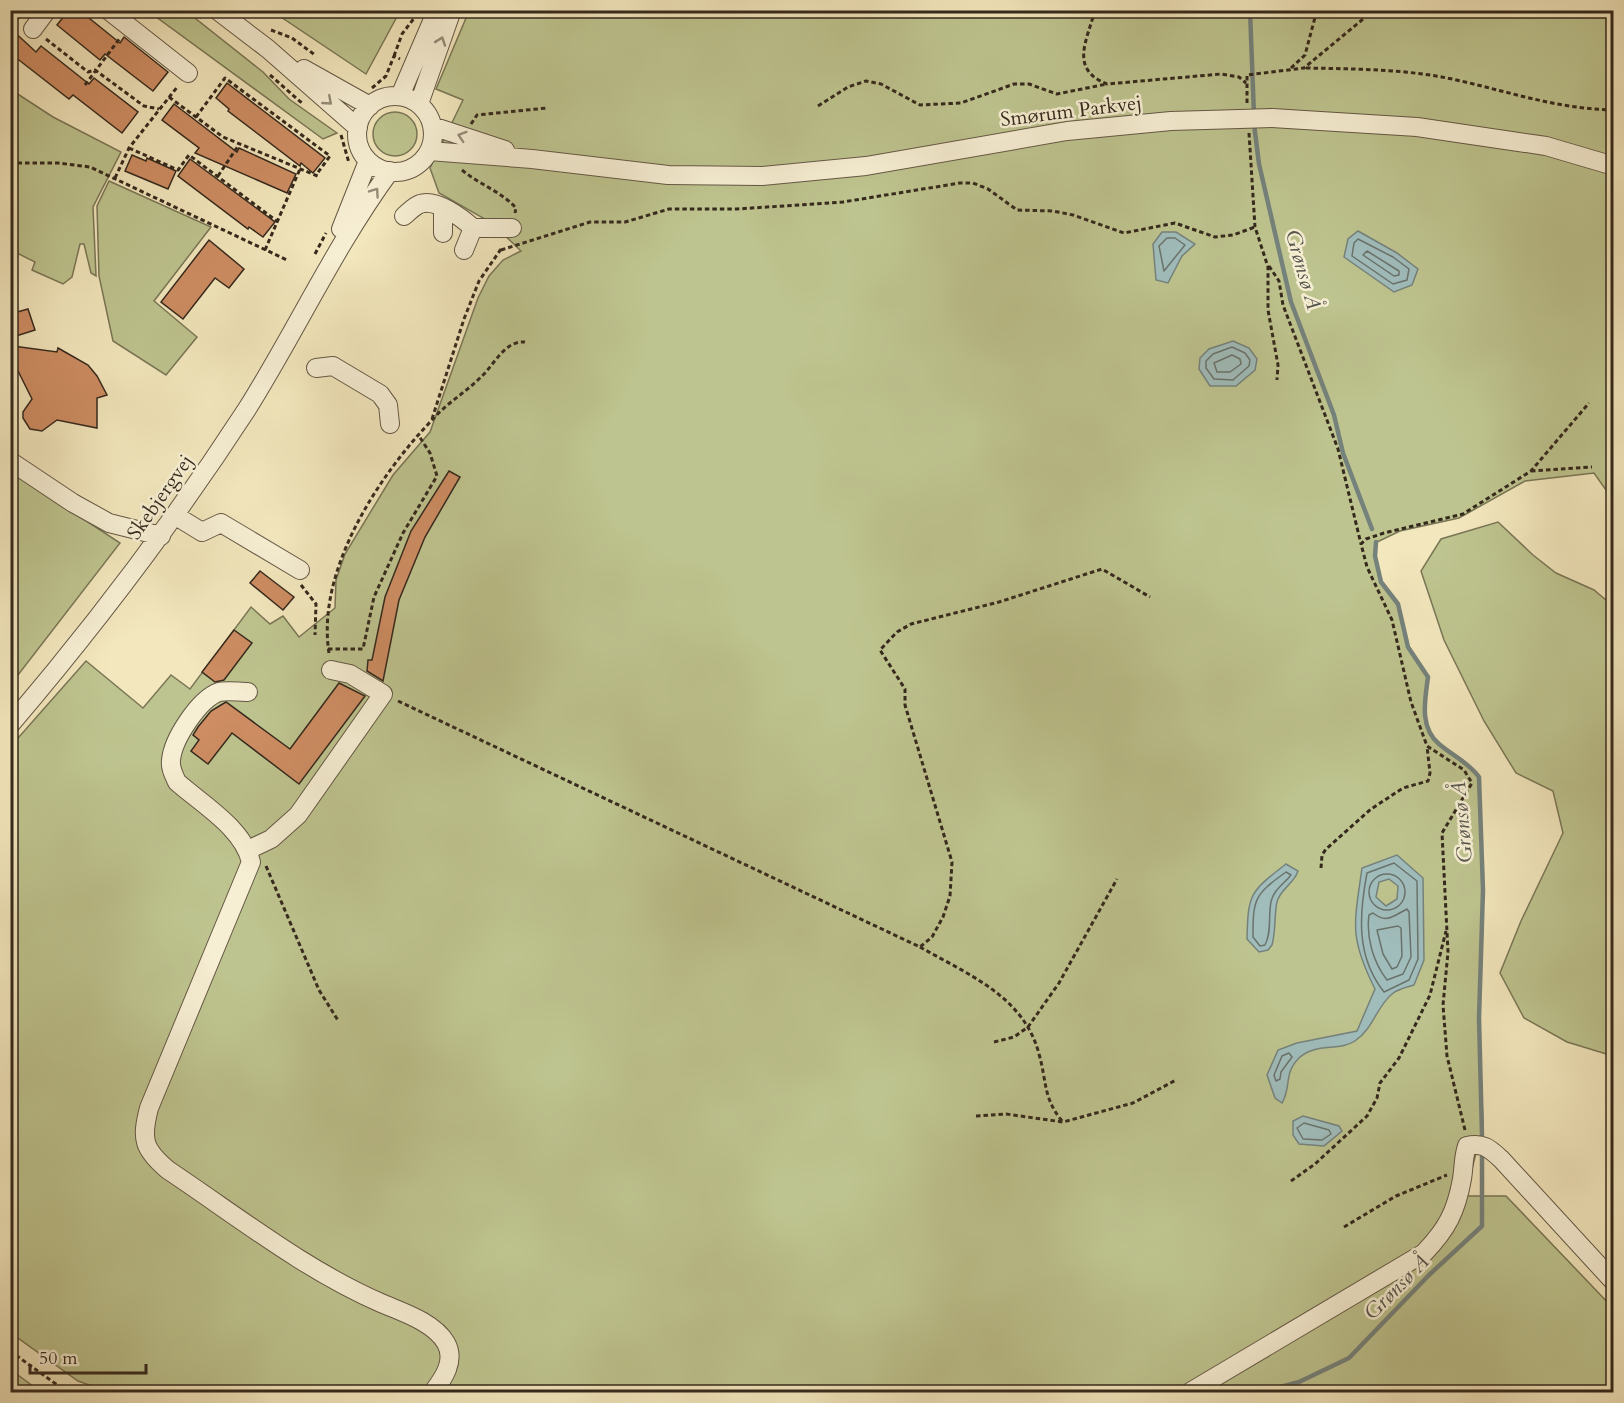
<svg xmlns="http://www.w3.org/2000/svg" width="1624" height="1403" viewBox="0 0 1624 1403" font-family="Cardo,serif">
<rect width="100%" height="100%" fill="#f3e7bd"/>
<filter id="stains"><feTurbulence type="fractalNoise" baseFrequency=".00333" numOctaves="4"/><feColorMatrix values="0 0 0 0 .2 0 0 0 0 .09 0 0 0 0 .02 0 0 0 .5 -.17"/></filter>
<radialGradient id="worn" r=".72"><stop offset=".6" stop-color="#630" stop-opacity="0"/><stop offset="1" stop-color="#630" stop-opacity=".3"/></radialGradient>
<path fill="#bec48f" stroke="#7a7656" stroke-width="1.5" d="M148,11H186L263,72L289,99L337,133L323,139Z
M272,11H400L366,74Z
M469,11H1613V500L1594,473L1525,481L1459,518L1400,531L1377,542L1375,556L1381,582L1398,604L1408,647L1428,677C1425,700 1419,727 1439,744C1453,756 1468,762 1479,777L1483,890L1479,1018L1483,1126L1465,1196H1506L1613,1308V1392H109L78,1381L11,1333V746L86,661L143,708L171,675L190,689L251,607L270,624L283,616L299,637L335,608L336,580L345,554L393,475L430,432L478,298L489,276L503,260L521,251L492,223L439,193L430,168L463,100L436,89Z
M10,89L53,117L121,152L93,207L96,276L91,273L84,244H80L72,277L63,284L32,270L35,262L11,250Z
M373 134a22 22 0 1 1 44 0a22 22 0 1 1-44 0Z
M109,181L211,227L154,301L197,337L166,375L113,341L99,276L97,206Z
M10,471L120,543L11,684H10Z
M1498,522L1533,555L1556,573L1594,590L1613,606V1056L1567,1042L1524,1018L1500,973L1521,921L1563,833L1553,791L1516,773L1484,721L1444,640L1421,571L1441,539Z
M10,1370H11L41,1392H11Z"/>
<path fill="#a0bdbc" stroke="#75827c" stroke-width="1.5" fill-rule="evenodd" d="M1358,231L1397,253L1418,269L1412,285L1394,292L1344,257L1348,239Z
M1162,232H1176L1195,244L1182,256L1168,283L1156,280L1153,244Z
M1233,341L1249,348L1257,359L1255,370L1236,386H1210L1199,369L1200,358L1209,349Z
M1397,855L1423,878L1424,960L1414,985C1408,987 1398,989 1392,994C1377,1006 1373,1029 1355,1041C1338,1052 1316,1042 1299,1058C1283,1074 1292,1086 1282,1103L1275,1098L1267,1075L1278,1050L1297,1043L1357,1031L1375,989C1349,937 1354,925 1362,868ZM1389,879L1398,886L1397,899L1386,906L1376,897L1379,882Z
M1286,864L1298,871C1294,884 1280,889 1277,902C1274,916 1276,931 1272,945L1268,950L1259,952L1247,939C1248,893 1250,892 1286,864Z
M1303,1116L1339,1126L1342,1131L1324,1146L1299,1144L1293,1135V1121Z"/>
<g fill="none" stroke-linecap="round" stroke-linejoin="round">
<path stroke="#6a736c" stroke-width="1.5" d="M1167,238H1175L1185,245L1164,271L1159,246Z
M1358,239L1393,257L1409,269L1407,280L1393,284L1352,256L1354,243Z
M1367,251L1399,271V275L1394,276L1363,255Z
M1232,347L1245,353L1250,360L1249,366L1233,380L1214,379L1206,368V361L1213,354Z
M1232,355L1240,359L1241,364L1230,372H1217L1214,363Z
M1394,863L1417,881L1418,959L1409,980L1384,992C1356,957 1359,915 1367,873Z
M1286,872L1291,875C1284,884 1273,890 1271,902C1268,916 1272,932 1265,945L1260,946L1253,937C1253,899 1254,895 1286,872Z
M1369 892a18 18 0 1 1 36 0a18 18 0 1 1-36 0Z
M1407,909L1409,912L1411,957L1403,974L1387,980C1373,962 1366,937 1369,915L1373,913C1387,924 1393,916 1407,909Z
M1398,926L1401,928L1402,956L1397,967L1392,969L1383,954L1377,930Z
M1289,1053L1292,1057L1281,1072L1280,1079L1276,1081L1274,1075L1282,1056Z
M1304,1123L1329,1130L1331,1134L1322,1140L1303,1139L1297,1128Z"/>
<path stroke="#75827c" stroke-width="4.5" d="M1250,10L1254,115
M1254,124L1259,164L1291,302L1334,415L1343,453L1372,529
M1376,542L1375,556L1381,582L1398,604L1408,647L1428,677C1425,700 1419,727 1439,744C1453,756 1468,762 1479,777L1483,890L1479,1018L1482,1135
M1261,1392L1299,1382L1349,1358L1429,1275L1482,1226V1151"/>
</g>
<path fill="#ce8d63" stroke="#35291d" stroke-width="1.5" d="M69,10H79L120,43L124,37L168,72L153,91L105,54L100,60L57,25Z
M10,28L36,52L41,46L89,84L94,78L138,112L122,133L73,95L69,99L10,53Z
M227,83L325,158L313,173L301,163L300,166L228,111L229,109L216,98Z
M174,104L237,152L239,148L296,174L287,193L195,153L199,148L162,120Z
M132,155L146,161L147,158L176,171L168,189L125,171Z
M190,159L275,222L263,237L249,227L248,229L178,176Z
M209,240L244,269L229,288L215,278L183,319L161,302Z
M28,309L35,330L10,338V314Z
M13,346L57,352L58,348L88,365L97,376L107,395L97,398V428L57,420L42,431L30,429L23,418V412L32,399L11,357L16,355Z
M449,471L460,477L425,537L399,600L383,681L367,671L368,660H372L385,597L411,531Z
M260,571L294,597L283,610L250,583Z
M234,630L252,643L224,680L215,682L202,672Z
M339,683L365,696L299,784L232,733L208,764L191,751L199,740L193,735L198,727L211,711L226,702L290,749Z"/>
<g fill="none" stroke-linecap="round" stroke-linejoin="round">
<defs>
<path id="minor" d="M108,10L188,73
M217,10L268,49L358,128
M33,29L47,10
M304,69L370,106
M400,96L437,10
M357 134a38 38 0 1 1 76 0a38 38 0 1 1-76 0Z
M419,104L452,10
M1272,118L1417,127L1546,146L1614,166
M432,126L505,150
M429,151L532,159L668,175L762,176L866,166L1067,131L1171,121L1240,119
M404,216C409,212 414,206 420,204C436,198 462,218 473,228H512
M341,229L368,161
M443,233V209
M464,250L473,228
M316,368L333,366L380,394L388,405L390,424
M10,461L73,503L109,523L161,536
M176,516L202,532L221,523L300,570
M248,692C239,692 227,690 219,692C199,699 173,739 171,760C170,769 174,775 177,782C203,805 243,828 251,862L149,1108C141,1139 143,1149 168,1170C237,1216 305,1270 381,1303C402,1312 434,1322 446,1343C456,1361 443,1379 433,1392
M10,725C96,624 175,520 247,409C296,331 335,246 390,171
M248,850L271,839L298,815L383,694L350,674L331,670
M1190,1392L1424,1253C1447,1229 1456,1212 1462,1179C1464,1167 1463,1158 1467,1146C1483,1142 1490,1149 1501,1159L1614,1282"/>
</defs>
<use href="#minor" stroke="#645845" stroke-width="20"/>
<path stroke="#35291d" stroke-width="3" stroke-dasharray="4.5 3" stroke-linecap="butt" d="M192,10L203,19
M1095,10C1087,41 1069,69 1107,84L1221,74L1239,77L1246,83
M10,11L22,20
M271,30L292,38L315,55
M46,39L88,72L95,70L144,106L159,109
M394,56L402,34L415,17
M1291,68L1305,55L1317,10
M1306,68C1359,69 1410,69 1461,81C1513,93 1559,109 1614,110
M270,75L303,104
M85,85L120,38
M372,88L386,76L394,56L400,59
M169,97L223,137L320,177
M1247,103V75L1304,68L1374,10
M818,106L848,87L866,81L881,84L920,105L961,103L1014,84H1029L1057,94L1107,84
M196,117L225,78L330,156L316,175
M471,124L477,115L547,108
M1249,133L1255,227L1268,267V310L1278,365L1277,380
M341,135L349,163
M129,148L178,170L189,155L278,222
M10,163H58L90,167L287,260
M462,170C480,185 502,192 516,208L515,213
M218,176L240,143
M115,178L129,148L178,86
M265,250L300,169
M501,250L590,222H625L669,209H737L843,202L960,183H973L988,189L1017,210L1053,211L1073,215L1124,233L1175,223L1215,237L1233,235L1255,227
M315,254L326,233
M1269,266L1279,281L1283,305L1338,449L1361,544
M432,419L464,319L479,281L501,249
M1531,471L1592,467
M301,585L316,604L315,635
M328,649H363L374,597L403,533L437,476L430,453L419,436
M329,653C316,571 378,476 433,419C447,403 466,392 481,377C494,365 505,340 525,342
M398,701L920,947L932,937L943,917L950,896L952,862L905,705V689L880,650L897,632L911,624L999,602L1102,569L1150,597
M266,866L319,990L339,1022
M1321,868L1322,855L1326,849L1371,809L1391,796L1403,788L1428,781L1430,773L1427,746
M920,947C967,974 1024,996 1039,1054C1047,1082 1043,1099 1063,1122
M994,1042L1014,1037L1028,1027L1059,983L1117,879
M976,1116L1006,1114L1063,1122L1133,1103L1176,1080
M1465,1130L1447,1056L1443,1005L1448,952L1442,833L1472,783L1464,770L1427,746L1411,702L1392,620L1367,567L1361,544L1366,539L1384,533L1463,514L1531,471L1589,403
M1291,1181L1315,1164L1367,1116L1377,1098L1380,1083L1399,1058L1430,995L1446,931
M1344,1227L1396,1196L1447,1175
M10,1351L67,1392"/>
<use href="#minor" stroke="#f7efd4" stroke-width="18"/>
<defs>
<path id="minor-bridge" d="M1240,119L1272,118"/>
</defs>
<use href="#minor-bridge" stroke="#645845" stroke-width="20" stroke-linecap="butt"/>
<use href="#minor-bridge" stroke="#f7efd4" stroke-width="18"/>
</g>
<defs><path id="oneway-chevron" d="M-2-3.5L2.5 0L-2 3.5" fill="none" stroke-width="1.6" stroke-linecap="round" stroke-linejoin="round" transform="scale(1.5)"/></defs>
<g stroke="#968c78">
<use href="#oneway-chevron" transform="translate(441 41) rotate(-71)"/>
<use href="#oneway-chevron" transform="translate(328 101) rotate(41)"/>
<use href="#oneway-chevron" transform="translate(462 136) rotate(-162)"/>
<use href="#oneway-chevron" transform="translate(375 192) rotate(-55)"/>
</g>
<g text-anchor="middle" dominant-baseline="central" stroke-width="5" stroke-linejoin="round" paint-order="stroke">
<g font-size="20" fill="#35291d" stroke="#f7efd4">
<text transform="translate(1071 111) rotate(-7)">Smørum Parkvej</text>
<text transform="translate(160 497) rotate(-55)">Skebjergvej</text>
</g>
<g font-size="21" font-style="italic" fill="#55554d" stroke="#f7efd4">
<text transform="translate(1303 270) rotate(74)">Grønsø Å</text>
<text transform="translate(1462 822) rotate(-95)">Grønsø Å</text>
<text transform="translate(1397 1287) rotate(-45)">Grønsø Å</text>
</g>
</g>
<rect width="1624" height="1403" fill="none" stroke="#f3e7bd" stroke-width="36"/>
<rect x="12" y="12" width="1600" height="1379" fill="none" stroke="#35291d" stroke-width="3"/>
<rect x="18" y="18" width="1588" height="1367" fill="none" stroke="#35291d" stroke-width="1.5"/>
<path d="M30 1364v9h116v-9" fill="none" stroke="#35291d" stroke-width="3"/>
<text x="39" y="1364" font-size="18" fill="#35291d" stroke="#f7efd4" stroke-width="4.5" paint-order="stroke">50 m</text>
<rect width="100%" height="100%" filter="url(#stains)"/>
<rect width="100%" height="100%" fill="url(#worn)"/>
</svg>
